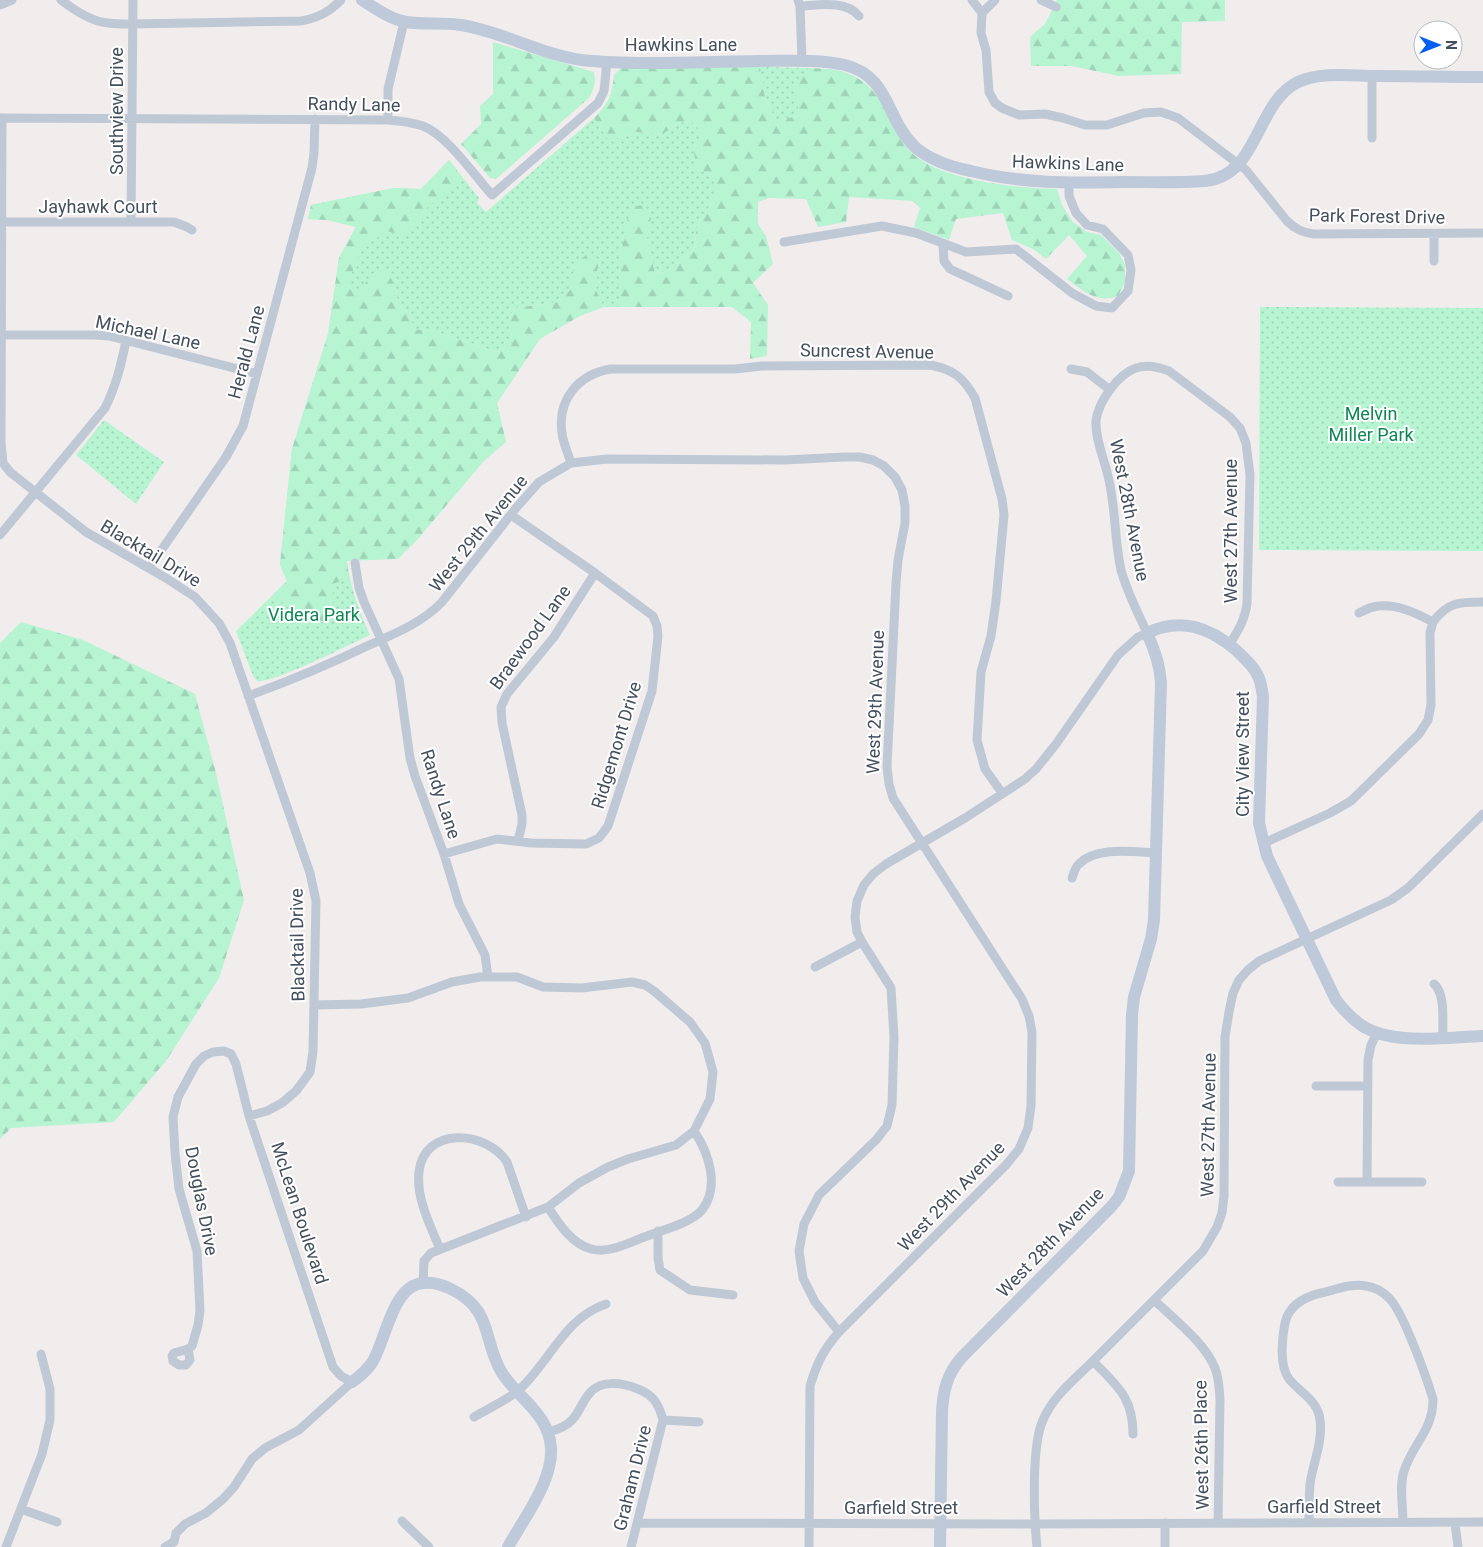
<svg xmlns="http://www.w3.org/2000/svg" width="1483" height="1547" viewBox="0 0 1483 1547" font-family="Roboto,sans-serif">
<defs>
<pattern id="grass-dots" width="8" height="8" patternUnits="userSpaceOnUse" patternTransform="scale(1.25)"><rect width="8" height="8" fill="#b6f4d2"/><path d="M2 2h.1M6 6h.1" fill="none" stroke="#9ed3b7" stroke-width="1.8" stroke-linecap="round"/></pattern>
<pattern id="forest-firs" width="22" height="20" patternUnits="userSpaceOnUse" patternTransform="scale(1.25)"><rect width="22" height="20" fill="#b6f4d2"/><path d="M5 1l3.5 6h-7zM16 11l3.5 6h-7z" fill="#9ed3b7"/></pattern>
</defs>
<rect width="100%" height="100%" fill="#f1eded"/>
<path fill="url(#grass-dots)" d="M760,67L810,68L796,87L799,116L776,120L765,98Z
M594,118L607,137L622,138L636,132L663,134L680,122L694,123L703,134L695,152L697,170L715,175V197L697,226L694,249L666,272L655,273L647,238L651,218L621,253V307H604L595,288L599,259L574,265L571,289L557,302L515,308L508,320L513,344L497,352L437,332L413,329L411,315L398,305L396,288L347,561C350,587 359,610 370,635C350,644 273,684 257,681L253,676L236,631L287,581L280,565L292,449L328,334L339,258L356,227L328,220L308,219L311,205L394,188L421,189L449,160L479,198L477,203L486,212Z
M1260,307L1483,308V551L1259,550Z
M104,420L164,462L136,504L76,455Z"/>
<path fill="url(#forest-firs)" d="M1057,0H1225V21L1182,22L1181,74L1119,76L1072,66H1031L1030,37L1045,24Z
M493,42L594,72C596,82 594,89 589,98L496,179L490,178L461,144L481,124L480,106L493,94Z
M760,67L765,98L776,120L799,116L795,87L810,68C821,69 833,68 844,72C887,86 884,126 912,153C941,181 1019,188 1057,189L1062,205L1073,222L1087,232L1101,235L1119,253L1125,265V282L1118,296C1097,304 1083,291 1067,279L1087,256L1069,235L1046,259L1033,249L1012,240L1003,213L956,219L949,240L914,227L920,208L913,201L849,197L846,222L818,227L806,199L769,198L758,202V224L766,236L773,264L753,283L768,305L767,356L750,359L751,322L732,307H621V253L630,207L644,205L651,218L647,238L655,273L666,272L694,249L697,226L715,197V175L697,170L694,152L703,134L694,123L680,122L663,134L636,132L622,138H607L594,118C609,103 612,95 614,75L621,68Z
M449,160L462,177L426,209L414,230L405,235L387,231L363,247L349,279L350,289L360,290L373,273L387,270L396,288L398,305L411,315L413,329L437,332L497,352L513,344L508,320L515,308L557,302L571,289L574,265L586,255L599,259L595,288L604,307L580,316L540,339L497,403L506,442L483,462L417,540L398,559L347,561L349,578L333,584V610L322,623L302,626L288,607L273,595L287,581L280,565L292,449L328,334L339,258L356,227L328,220L308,219L311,205L394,188L421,189Z
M21,622L83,640L195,694L216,773L244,900L219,978L166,1061L114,1122L11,1128L0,1139V643Z"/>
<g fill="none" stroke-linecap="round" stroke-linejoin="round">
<path stroke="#bfc9d5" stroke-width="9" d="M61,0C74,10 92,22 108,23C116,24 124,24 132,24L301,21C318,18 329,12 341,0
M798,0L800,6L802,61
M972,0L982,13
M995,0L982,13L981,33L986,50L989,92L995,103L1002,108L1019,115L1045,114L1063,118L1085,125H1107L1144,113L1161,112L1178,118L1246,170L1287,221C1295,229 1302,232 1314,234L1483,233
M1041,0L1056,7
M0,5L12,0
M800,6C819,5 846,0 859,16
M0,118L388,120C400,121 411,122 423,126C448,136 474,175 492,195L598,103L604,91L607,62
M2,118L1,442L3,463L10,472L86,532L166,578L195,597L219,623L230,643L310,873L316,901L313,1051L310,1072L296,1091L282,1103L267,1111L249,1116
M388,120V89L404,22
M1372,138V76
M2,222H174L187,227L192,230
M131,222L133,0
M1434,234V261
M784,242L882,226L916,233L966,252L1016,249L1072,293L1096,306L1112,308L1128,291L1131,270L1128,255L1103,229L1087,225L1076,213L1069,196V183
M943,244L944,261L950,269L1008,296
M0,335H95L109,336L257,374
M1071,369L1087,372L1110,390
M571,463C568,453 563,443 562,433C557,399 579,374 611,369H735L762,366L931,365C954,370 963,377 975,398L1002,499L1004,515L996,601L991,636L981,672L977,740L985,769L1002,793
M0,535L105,408C116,386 121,365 126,341
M355,563L359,588L364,602L399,679L410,758L415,776L444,854L459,904L485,955L488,977
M149,568L226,457L243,426L312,168L314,153L315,119
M1433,622C1448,602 1459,602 1483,602
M248,696C289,681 328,665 367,646C394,634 422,623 442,602L516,508L539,482L571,463L607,459L785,460L844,457H860L873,460L884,466L895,477L902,490L905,506V523L898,560L896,583L887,767L889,784L893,798L1022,999L1029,1016L1032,1032L1031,1106L1028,1128L1019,1149L1006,1165L839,1332C823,1350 817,1363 810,1386L809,1547
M518,841L522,824V815L502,723L501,707L507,694L554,637L595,573
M1264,843L1330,813L1351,801L1419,734L1428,720L1431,705L1430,633L1433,622C1416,613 1394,602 1373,607C1368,608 1363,611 1359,613
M444,854L497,839L531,843L586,844L599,838L608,826L652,691L658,636L657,626L653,616L595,573L511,515
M1072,878C1074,873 1075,867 1079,864C1097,846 1133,852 1156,853
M815,967L862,942
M1434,984C1446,994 1442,1022 1443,1037
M314,1005L361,1004L408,998L452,982L480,977H517L543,987L582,988L632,982L645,985L654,991L690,1022L705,1043L713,1072L710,1099L694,1131L676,1145L628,1159L608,1167L579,1183L548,1207L431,1253L424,1261L423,1284
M1316,1086H1367
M1367,1181L1368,1060L1371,1045L1377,1033
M1338,1182H1422
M548,1207C558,1223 572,1244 591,1249C610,1254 630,1242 647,1236C662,1230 691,1223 702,1210C720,1187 709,1153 694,1131
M658,1231V1258L660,1270L690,1290L733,1295
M440,1249C430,1225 416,1198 419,1172C424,1126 486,1130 507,1162L526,1217
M1154,1300C1174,1319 1205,1343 1215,1368C1219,1378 1219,1388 1220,1399L1218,1523
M839,1332L815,1302L803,1278L799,1251L804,1224L819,1195L876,1140L887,1126L892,1105L894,1037L891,988L862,942L857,932L855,917L857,901L864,885L873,874L886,864L965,818L1025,779L1036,769L1056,744L1118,655L1138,637L1147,633C1138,613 1127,592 1121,570C1114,539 1116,507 1108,476C1104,458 1095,439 1096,421C1098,402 1118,374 1136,368C1147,364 1159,367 1169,371L1230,417L1240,428L1246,443L1250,475L1247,603C1245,620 1238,631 1229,645
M474,1417C491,1407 512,1398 525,1384C552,1356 567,1317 606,1304
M663,1420L699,1422
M548,1432C556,1430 566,1427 572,1420C579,1413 582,1402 589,1394C600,1379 623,1383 638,1389C654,1395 659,1405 663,1420L631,1547
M1133,1434C1133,1397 1117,1386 1093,1361L1203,1251L1217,1227L1222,1213L1224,1196L1225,1037L1229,1012L1233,993L1239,980L1248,970L1259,961L1391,900L1408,888L1483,814
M21,1509L57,1522
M402,1521L429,1547
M1309,1522C1309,1509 1309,1496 1310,1484C1313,1463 1323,1442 1320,1420C1318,1400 1300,1393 1289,1379C1279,1366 1282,1338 1285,1323C1289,1305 1304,1297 1321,1293C1335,1290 1351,1283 1366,1286C1374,1287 1383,1292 1389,1298C1403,1311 1427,1379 1433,1399C1433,1431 1413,1443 1404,1471C1399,1486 1403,1505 1403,1522
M637,1523L1035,1524L1483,1522
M1455,1523L1458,1547
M6,1547L42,1454L50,1420V1389L41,1354
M165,1547L174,1542L176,1533L185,1524L206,1513L223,1499L234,1487L252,1459L265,1448L299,1430L352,1382L341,1376L333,1367L249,1116L236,1064L231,1054L224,1051L213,1052L204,1056L196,1064L178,1097L173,1117L175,1153L179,1189L197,1251L200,1311L198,1325L192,1346L188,1349L174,1353L172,1356L173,1361L179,1365H186L190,1360L188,1349
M1037,1547C1034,1518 1031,1446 1043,1420C1053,1396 1075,1379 1093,1361
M1165,1547V1523"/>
<path stroke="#bec9d9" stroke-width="12" d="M362,0C375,8 390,19 406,22C424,25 443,22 461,25C506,32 546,58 592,61C647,65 704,62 759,61C787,61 818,59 845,65C890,76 886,120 915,147C931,161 951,167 971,171C1023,184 1071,183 1124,182C1151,182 1178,183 1205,181C1259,176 1255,103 1298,82C1322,71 1353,76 1378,76C1413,76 1448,77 1483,77
M352,1382C360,1376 368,1370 373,1361C385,1341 392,1291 418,1284C429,1281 441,1284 451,1289C494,1310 482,1340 502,1373C519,1399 549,1414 551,1448C553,1481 524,1518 508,1547
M940,1547L942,1412C943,1391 947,1374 962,1357L1111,1207L1119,1197L1129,1171L1132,1015L1134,997L1151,939L1154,920L1161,683C1160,665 1155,650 1147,633C1181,617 1209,627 1236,650C1245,659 1256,668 1260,681C1261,685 1262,691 1263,696L1259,823L1267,856L1336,1000C1343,1009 1351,1018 1361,1025C1392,1046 1447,1037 1483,1036"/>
</g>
<g text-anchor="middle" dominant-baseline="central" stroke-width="4" stroke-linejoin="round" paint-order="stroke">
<g font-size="18" fill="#444f5d" stroke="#fff">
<text x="681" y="44">Hawkins Lane</text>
<text transform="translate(354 104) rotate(1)">Randy Lane</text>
<text transform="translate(116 111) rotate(-90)">Southview Drive</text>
<text transform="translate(1068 163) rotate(2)">Hawkins Lane</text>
<text x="98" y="206">Jayhawk Court</text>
<text transform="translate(1377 216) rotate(1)">Park Forest Drive</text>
<text transform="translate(148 332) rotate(12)">Michael Lane</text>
<text transform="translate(867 351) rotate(1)">Suncrest Avenue</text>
<text transform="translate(246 352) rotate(-75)">Herald Lane</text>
<text transform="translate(1130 510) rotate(79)">West 28th Avenue</text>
<text transform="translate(1230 531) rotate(-90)">West 27th Avenue</text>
<text transform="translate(478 533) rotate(-51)">West 29th Avenue</text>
<text transform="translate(151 553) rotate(31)">Blacktail Drive</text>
<text transform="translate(530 637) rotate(-54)">Braewood Lane</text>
<text transform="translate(875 702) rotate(-88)">West 29th Avenue</text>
<text transform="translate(616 745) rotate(-73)">Ridgemont Drive</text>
<text transform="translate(1242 754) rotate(-90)">City View Street</text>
<text transform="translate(441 794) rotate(72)">Randy Lane</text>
<text transform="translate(297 945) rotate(-91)">Blacktail Drive</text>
<text transform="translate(1208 1125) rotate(-89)">West 27th Avenue</text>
<text transform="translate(951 1196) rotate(-46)">West 29th Avenue</text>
<text transform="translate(202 1201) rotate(79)">Douglas Drive</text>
<text transform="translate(300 1213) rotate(72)">McLean Boulevard</text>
<text transform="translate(1050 1242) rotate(-46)">West 28th Avenue</text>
<text transform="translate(1201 1445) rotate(-91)">West 26th Place</text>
<text transform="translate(632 1478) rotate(-76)">Graham Drive</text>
<text x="1324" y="1506">Garfield Street</text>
<text x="901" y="1507">Garfield Street</text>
</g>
<g font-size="18" fill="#0c8751" stroke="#fff">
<text x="1371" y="413">Melvin<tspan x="1371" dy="21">Miller Park</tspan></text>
<text x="314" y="614">Videra Park</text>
</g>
</g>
<g transform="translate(1438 45) rotate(90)"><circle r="24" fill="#ffffff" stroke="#b4b9be"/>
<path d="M0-4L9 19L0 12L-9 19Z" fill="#045ef3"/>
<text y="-8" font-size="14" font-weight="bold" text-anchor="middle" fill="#444f5d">N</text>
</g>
</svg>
